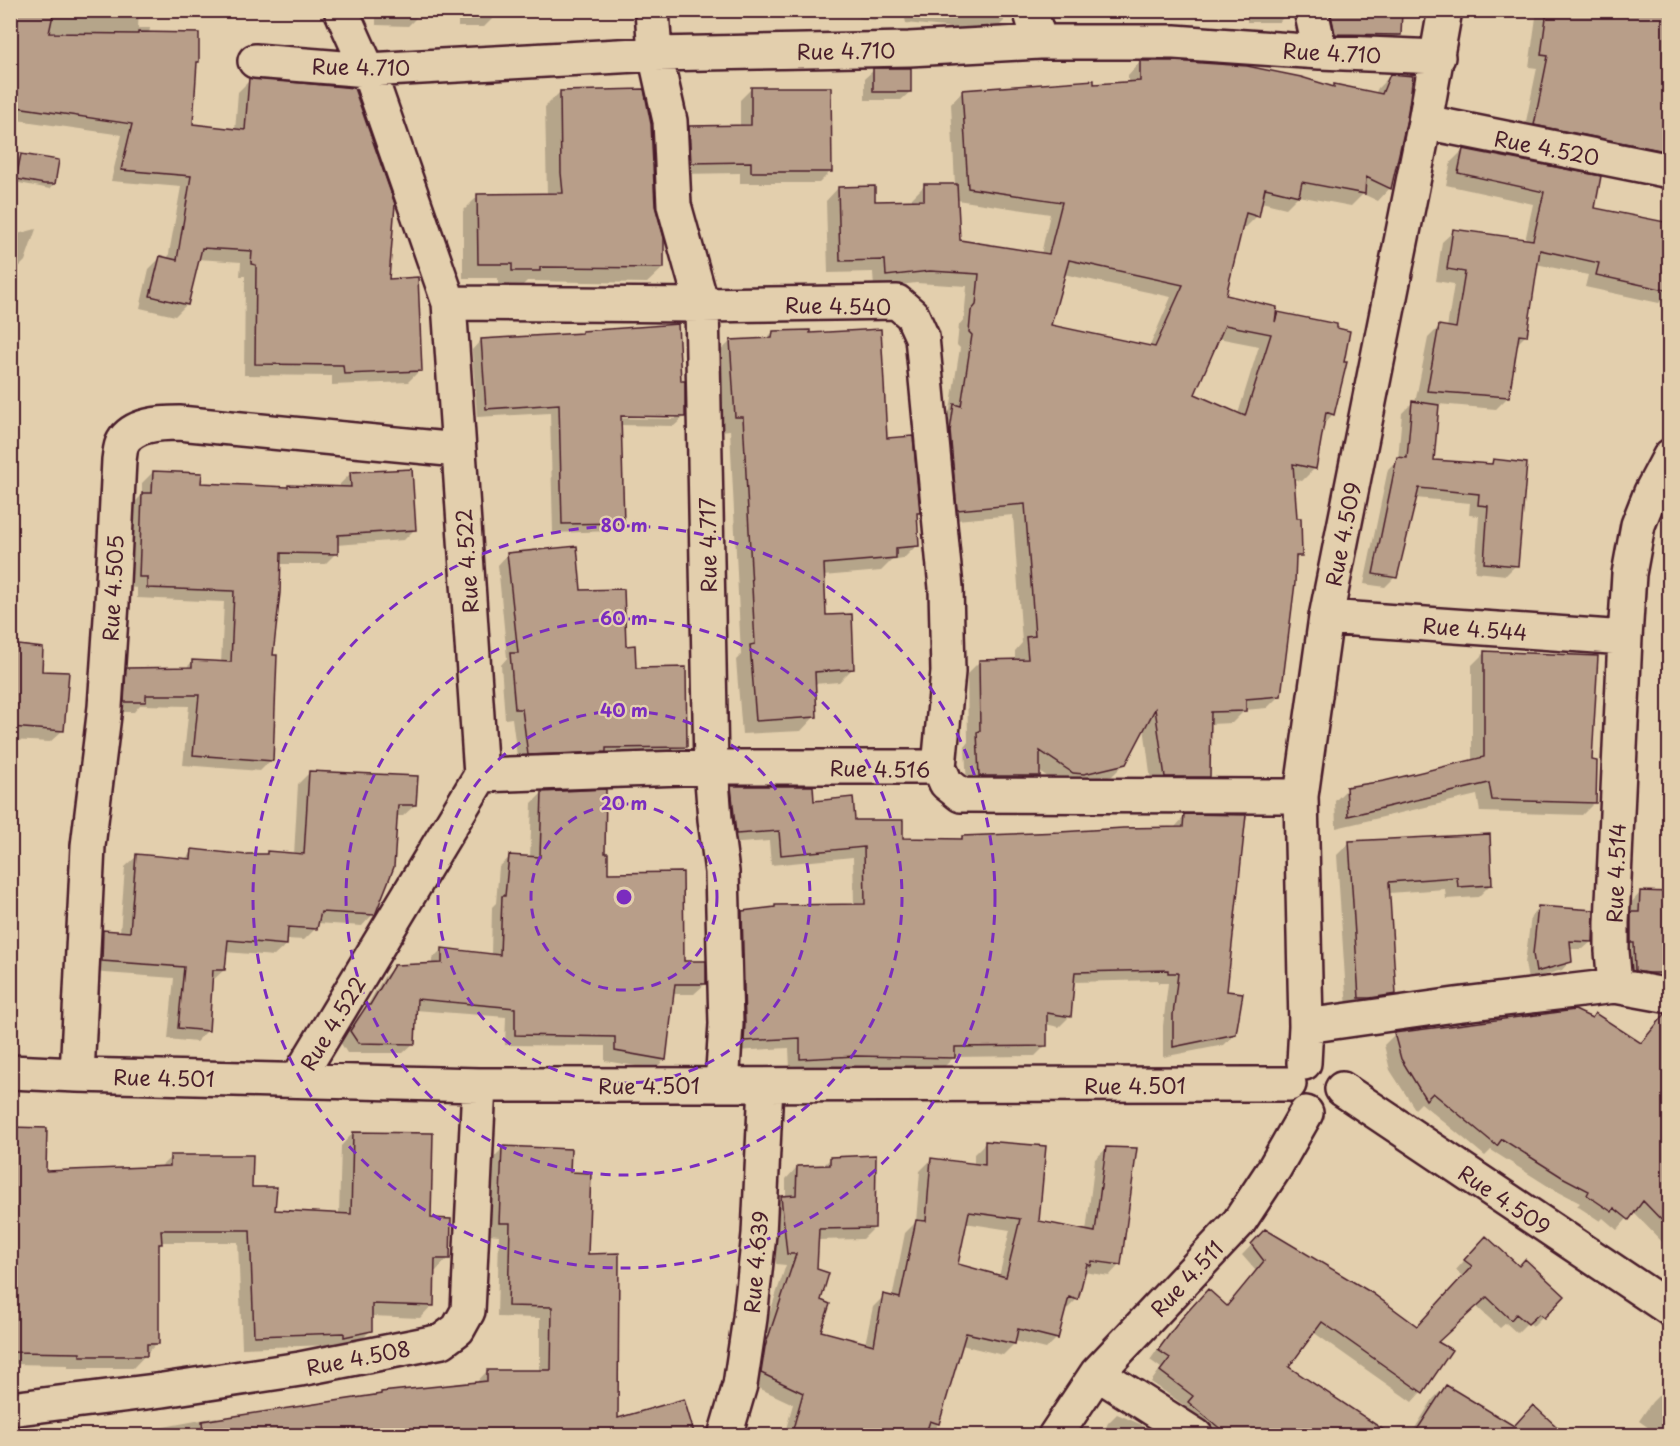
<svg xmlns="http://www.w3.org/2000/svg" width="1680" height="1446" viewBox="0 0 1680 1446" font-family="'Playpen Sans',sans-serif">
<rect width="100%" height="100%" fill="#e3cfad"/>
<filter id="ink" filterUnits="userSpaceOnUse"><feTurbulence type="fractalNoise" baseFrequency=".0167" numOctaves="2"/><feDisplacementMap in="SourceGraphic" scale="12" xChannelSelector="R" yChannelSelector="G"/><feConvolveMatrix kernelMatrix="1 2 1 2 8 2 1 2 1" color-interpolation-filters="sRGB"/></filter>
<g filter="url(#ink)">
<path fill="#0003" fill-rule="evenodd" d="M10,10H139L138,28H150L149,34L195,64L192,126L235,131L238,92L250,80L387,280L420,370L408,382L332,385V376L244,375L245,276H240L241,262L198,259L187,304L175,316L140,308L149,269L160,258L168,259L181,187L111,181L122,135L10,119Z
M376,10H416L417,17L408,26L376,25Z
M458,10H569L566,13L494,17L484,27H458Z
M698,10H712L700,15Z
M857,10H1002L1004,21L993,32L906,23L904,14L876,20L858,18Z
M1247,10H1291L1279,22H1247Z
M1313,10H1401L1400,35L1387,47L1323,46Z
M1537,10H1670V169L1523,136L1537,68L1529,67Z
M1140,62L1332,88L1334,86L1375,94L1378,88L1391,75L1390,188L1378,201L1363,194L1351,206L1298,196L1286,208L1261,202L1257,216L1245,228L1241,227L1224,296L1274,318L1278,314L1333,414L1323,425L1315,468L1302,481L1293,479L1300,555L1295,561L1280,695L1267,708L1245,710L1232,723L1210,724L1209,776L1196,789L1152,788L1144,727L1125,763L1112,776L1071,786L1060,785L1039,771V775L1026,788H967L965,746L968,742L967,674L980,661H1015V651L1022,643L1013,515L945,521L942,419L950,410L960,348L957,345L959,325L964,319L967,286L916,283L874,288L873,272L828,273L826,201L838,188L873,203L912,202V198L924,186L955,185L951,104L963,91L1128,84V75ZM957,200L1050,214L1041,254L959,242ZM1063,274L1171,297L1149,348L1049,326ZM1218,338L1259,346L1238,414L1193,395Z
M874,70L910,92L901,100H865V78Z
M751,89L831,171L819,183H740V173L680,174L678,139L690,127H740V100Z
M560,92L654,206L663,268L647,283L527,281L523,285H498V278H463V211L478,196L547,195L545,107Z
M1463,150L1593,210L1670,234V292L1659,303L1585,287L1588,275L1536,264L1526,335L1516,345L1508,397L1496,409L1438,404L1433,461L1489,466L1494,461L1516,565L1506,575L1475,572L1479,516L1469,515L1470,503L1415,498L1395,577L1385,587L1364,584L1388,469L1398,459L1402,413L1412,403H1415L1428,338L1440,326L1447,328L1454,284L1436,281L1442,242L1454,231L1525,241L1533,204L1446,185L1451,162Z
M21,156L58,161L53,185L50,189L14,182L17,159Z
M36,229L25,261L15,271L10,269V236Z
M773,332L886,439L918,512L916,515L917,545L903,559L891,561L881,571L823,576L825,617L853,668L839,682L814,684L815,716L801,731L742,734L736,660L741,655L730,430L721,431L716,355L731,341L765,340Z
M581,334L684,417L674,426L619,425L622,522L613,531L553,533L550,413L477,417L472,350L481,340ZM613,415L676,416V419L613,418Z
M153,472L199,485L286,489L288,486L340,488V484L351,473L415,529L404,540L336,545V553L325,564H280L272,656L271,760L260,771L183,765L189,706L140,705L134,712H114L116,680L127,669L186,668L192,662L221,663L224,602L137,598V588L128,587L132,505L142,495V483Z
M508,554L580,592L635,669L686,747L676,757L518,764L512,718L505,719L501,665L507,658L498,565Z
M10,646L40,672L63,730L50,742L10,740Z
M1485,652L1591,762L1594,803L1582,815L1480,812L1477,795L1336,828L1335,801L1347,789L1384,782L1472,762V665Z
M309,773L415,805L403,816H396L373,914L362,926L317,923L316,928L304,940L286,939V945L274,956L225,952L224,970L212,981H211L207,1031L196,1042L168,1039L174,978L91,972L92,943L104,932L120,933L125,867L137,856L184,860L193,851L246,857L264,856L267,852L294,855L298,784Z
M732,787L813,802L853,822L902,839L960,840L963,837L1174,828L1185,816L1235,1034L1224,1045L1163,1057V1026L1168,983H1158V980L1073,982L1070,1016L1059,1027L1045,1024L1046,1045L1035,1056L954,1057L943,1068L844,1066L790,1069L789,1048L734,1051L732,923L742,913L854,905L853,857L771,865L769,841L726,844L721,798Z
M542,793L604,855L607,875L682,962L705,984L694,994H672L665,1059L655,1069L605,1061V1046L505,1045L506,1017L415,1010L414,1043L403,1053H347L340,1042L357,1017L364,1011L384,977L395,966L432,964V959L442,949L491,955L492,907L496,903L499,867L510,857L530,858L532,803Z
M1350,842L1491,884L1478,897L1446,899L1445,889L1389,893L1394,994L1382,1007L1347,1010L1337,855Z
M1640,893L1670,894V985H1635L1622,955L1628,906Z
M1539,908L1592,941L1583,949H1569L1570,961L1562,970L1528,980L1525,963L1531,916Z
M1670,1029V1250L1633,1212L1617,1230L1603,1218L1600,1221L1577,1206L1580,1203L1551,1188L1491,1150L1485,1156L1421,1103L1415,1109L1390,1070L1384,1045L1395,1034L1640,1044Z
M10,1128L44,1173L159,1168L171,1157L251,1189L274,1212L339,1215L341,1146L353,1133L429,1219L448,1258L436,1271H433L432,1305L420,1318L371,1316L370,1331L358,1343L332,1349V1345L242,1348L238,1242H160L158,1246L157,1343L133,1368H68V1365L10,1364Z
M985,1143L1038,1222L1086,1232L1095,1159L1107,1148L1120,1264L1109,1276L1084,1272L1077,1299L1066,1310H1064L1057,1338L1046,1349L1014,1341V1344L1003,1355L961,1345L934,1436H784L793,1404L750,1384L754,1359L786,1265L776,1264L771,1209L782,1198L786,1197V1179L797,1167H822L831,1158L874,1228L863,1239L817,1240L816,1270L819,1301V1332L865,1344L873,1307L884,1296L892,1298L905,1233L916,1222L920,1171L931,1160L974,1165V1154ZM965,1223L1010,1230L999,1277L956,1265Z
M503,1148L569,1174L587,1255L617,1420L693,1436H133L137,1432L217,1417L218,1420L379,1395L382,1393L475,1384L487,1371L540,1372V1318L497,1317L499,1235L488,1234L491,1160Z
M1265,1231L1417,1328L1463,1277L1456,1270L1476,1247L1518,1268L1563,1296L1533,1326L1528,1322L1517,1333L1506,1323L1500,1328L1476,1306L1436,1343L1450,1351L1421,1392L1412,1402L1313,1332L1287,1367L1382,1436H1202L1176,1417L1185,1406L1151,1382L1161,1368L1150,1360L1171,1330L1199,1301L1226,1307L1256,1271L1242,1255Z
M1446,1386L1494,1436H1410L1433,1399Z
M1662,1392L1670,1397V1436H1654L1656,1433L1639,1421L1652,1402Z
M1117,1414L1140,1424L1158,1436H1102L1108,1423Z"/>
<path fill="#b89e89" stroke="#4a1f2b" stroke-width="1.5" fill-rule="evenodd" d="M10,10H54L49,33L138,34V32L199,33V62H197L193,124L245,130L249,78L354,88L395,204L389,279L418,277L422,371L344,374L343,365L255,364L256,265L251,264L252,251L202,248L188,305L150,296L160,256L177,260L191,176L121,170L132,124L10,106Z
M1330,10H1402L1401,35L1335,34Z
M1547,10H1670V152L1534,125L1548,56L1541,55Z
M1140,61H1173L1247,66L1301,77L1334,87V84L1382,94L1390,74L1413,76L1407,119L1391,189L1366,177L1365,194L1302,182L1299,196L1265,188L1259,217L1246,213L1226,295L1277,307L1275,322L1278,312L1337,324V328L1350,331L1344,362H1347L1334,415L1326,412L1316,469L1293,464L1297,518H1301L1302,556H1296L1295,583L1281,696L1246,699V711L1211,712L1210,777H1165L1155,709L1126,764L1084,774L1073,773L1040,751V776H979L977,732L980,731L979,660L1028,659L1026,637L1035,636L1025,504L957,510L950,431L954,404L961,406L972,335L969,332L971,311L976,305L979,274L930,271L886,276L885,260L840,261L838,187L875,186V201L924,200V184H957L960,240L1049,254L1062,202L968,188L962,90L1094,80V84L1140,81ZM1069,260L1183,285L1155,347L1051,325ZM1225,325L1271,334L1245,416L1195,394Z
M873,68H911V92H873Z
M751,87H831L832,172H751V162L691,163L689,126L751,125Z
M644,89L651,124L655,206L664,238V268L540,267V271H512V264H478L477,194L563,193L561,173L560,91Z
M1463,149L1601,176L1595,208L1670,223V291L1596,275L1599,263L1540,250L1527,336L1519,335L1509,397L1427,391L1439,325L1456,328L1465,272L1447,269L1453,229L1533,240L1544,192L1458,173Z
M21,154L59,160L55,184H44L16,179Z
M678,324L681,381H685V417L621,416L624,523L562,524L559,404L486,409L481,339L582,333V331Z
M881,329L887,438L913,436L920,513H917L919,546L896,548V558L824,564L826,615L852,614L854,669L815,672L817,717L756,721L750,645L755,644L743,417H735L730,340L772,338L773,331L810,330V333Z
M1412,401L1439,405L1434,460L1492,464L1493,459L1527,463L1518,566L1484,563L1488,506L1478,505L1479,494L1419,488L1397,578L1373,574L1397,457L1407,458Z
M412,469L416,530L338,535V554L281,553L280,593L273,655H277L273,761L193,755L199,695H146V702H124L126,668L192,667V660L231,662L234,591L147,588V577H139L142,493H152L153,471L202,473L201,483L288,487V485L351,487L350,472Z
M577,546L581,590L624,589L626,646L635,645L636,668L686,667L687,747L606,748V752L528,755L522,709H515L510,653H518L507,553Z
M10,644L43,648L42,671L69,672L64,731L10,727Z
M1484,651L1598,656L1592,760L1597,761L1596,803L1492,800L1489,783L1348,816L1346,787L1384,781L1484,757Z
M309,771L418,776L416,805H398L394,867L375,915L321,912L317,929L288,927L287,945L228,940L225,970H213L209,1031L178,1028L184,967L102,961L103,930L130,932L136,854L191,859L192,849L247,855V854H267V851L304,854Z
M731,786H813L814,801L853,797L855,820H903V838L962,839V836L1060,832L1123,828L1183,827L1184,814L1246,815L1227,991L1243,993L1236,1034L1173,1047V1015L1178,973H1168V970L1075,972L1071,1017L1047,1013V1046L955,1047V1058L856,1056L800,1059V1038L744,1041L745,1024L742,911L775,907V905L865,904L864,847L781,855L779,831L736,834Z
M606,789L605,853H608V873L683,872L684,961H706V984H675L666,1060L615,1051V1037L515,1035V1008L417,999L415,1044L358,1043L350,1031L367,1005H370L394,965L442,963V948L500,955L502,896H505L509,855L540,857L542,792Z
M1490,834L1492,885L1458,887L1457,877L1389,882L1396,994L1370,998H1359L1349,841Z
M1640,891L1670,892V973H1648L1635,971L1634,943H1631V912H1639Z
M1538,906L1594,910L1593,942L1570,941L1572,962L1536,972L1533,954Z
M1575,1010L1592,1018L1595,1013L1641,1043L1665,1014H1670V1229L1643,1201L1629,1220L1614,1208L1612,1212L1587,1195L1589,1191L1562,1177L1502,1139L1497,1146L1433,1093L1426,1100L1401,1059L1394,1033Z
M10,1127L47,1128L46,1171L170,1166V1155H253L252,1187H277L275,1210L351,1214L353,1132L433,1133L431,1218L451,1219L450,1259H435L434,1306L372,1304V1331L344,1337V1333L254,1336L250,1230H161L162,1244H159V1344H147V1356H80V1353L10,1352Z
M985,1141L1046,1146L1039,1221L1095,1232L1106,1147L1137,1148L1121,1265L1092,1261L1091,1266L1087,1264L1078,1300L1069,1297L1058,1339L1018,1329L1015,1344L966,1333L939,1424L930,1421L925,1436H791L803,1393L761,1373L765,1347L796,1254H787L781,1196L796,1195L797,1166L830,1165V1157L876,1155L875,1228L819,1229L817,1269L829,1273L821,1300L830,1304L821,1331L874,1345L883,1294L900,1298L916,1220L926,1221L931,1158L985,1165ZM969,1212L1020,1219L1006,1277L958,1264Z
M502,1146L571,1149L570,1172L591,1173L588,1254L619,1253L618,1418L684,1399L695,1436H569L567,1429L497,1436H203L202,1421L381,1394V1392L487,1381V1370H551L552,1307L508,1306L510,1223H499Z
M1265,1229L1372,1293L1417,1326L1472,1266L1464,1260L1486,1236L1519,1266L1525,1259L1565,1296L1544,1318L1539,1314L1528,1324L1516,1314L1511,1320L1487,1297L1438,1342L1452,1350L1423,1393L1322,1322L1289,1367L1393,1436H1229L1188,1402L1193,1396L1160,1371L1170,1358L1158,1350L1181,1319L1208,1289L1227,1306L1264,1261L1251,1244Z
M1446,1385L1514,1426L1533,1405L1567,1436H1413Z"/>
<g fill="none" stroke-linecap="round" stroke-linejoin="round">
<defs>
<path id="minor" d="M652,10L655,54L670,121L674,205L702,305L711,767L715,819L722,872L726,1024L722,1085
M1030,10L1040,42
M1311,10L1320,52
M255,61L368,70L655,54L909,49L1040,42H1174L1320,52L1438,57
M1425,122L1670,171
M449,303L702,305L897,302L912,315L922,337L946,588L948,672L939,767
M1326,617L1625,638
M481,775L711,767H939L946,783L961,795L1301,796
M1615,986L1670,996
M1306,1026L1455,1005L1615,986L1612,951V923L1625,638L1629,574L1638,525L1651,492L1670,456
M1304,1063L1306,1026L1301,796L1326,617L1425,122L1445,10
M10,1072L77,1075L479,1085L1289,1084
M77,1075L88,846L105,707L112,603L119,460C120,455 120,447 123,442C133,424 162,423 179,423L458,450
M297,1080L481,775L449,303L368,70L341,10
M1342,1089L1670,1309
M1097,1373L1196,1436
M10,1409L163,1390L300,1369L442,1341L458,1329L468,1311L479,1085
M725,1436L740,1385L750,1318L759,1234L766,1085
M1055,1436L1097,1373L1239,1222L1274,1169L1306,1113"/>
</defs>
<use href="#minor" stroke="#4a1f2b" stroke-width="38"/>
<use href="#minor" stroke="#e3cfad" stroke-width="33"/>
</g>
</g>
<g fill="none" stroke="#7b2cbf" stroke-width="3" stroke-dasharray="10 8">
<circle cx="624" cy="897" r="93"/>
<circle cx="624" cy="897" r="186"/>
<circle cx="624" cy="897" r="278"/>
<circle cx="624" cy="897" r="371"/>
</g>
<g text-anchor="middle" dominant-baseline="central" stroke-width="4.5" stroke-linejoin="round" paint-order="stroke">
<g font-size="21" fill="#4a1f2b" stroke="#e3cfad">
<text transform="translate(846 50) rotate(-1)">Rue 4.710</text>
<text transform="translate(1332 52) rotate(3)">Rue 4.710</text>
<text transform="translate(361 66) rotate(1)">Rue 4.710</text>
<text transform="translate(1547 147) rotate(11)">Rue 4.520</text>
<text transform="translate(838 305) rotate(1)">Rue 4.540</text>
<text transform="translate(1342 534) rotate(-79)">Rue 4.509</text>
<text transform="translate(707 545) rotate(-91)">Rue 4.717</text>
<text transform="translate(466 561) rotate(-94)">Rue 4.522</text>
<text transform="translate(112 588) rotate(-87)">Rue 4.505</text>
<text transform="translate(1475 628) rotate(4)">Rue 4.544</text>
<text transform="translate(880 768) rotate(1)">Rue 4.516</text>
<text transform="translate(1615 873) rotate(-88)">Rue 4.514</text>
<text transform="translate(332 1023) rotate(-59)">Rue 4.522</text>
<text transform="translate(164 1077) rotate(1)">Rue 4.501</text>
<text x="649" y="1085">Rue 4.501</text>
<text x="1135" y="1085">Rue 4.501</text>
<text transform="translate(1505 1199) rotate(34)">Rue 4.509</text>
<text transform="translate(755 1262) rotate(-85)">Rue 4.639</text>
<text transform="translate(1186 1278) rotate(-47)">Rue 4.511</text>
<text transform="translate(358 1357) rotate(-11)">Rue 4.508</text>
</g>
</g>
<circle cx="624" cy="897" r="9" fill="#7b2cbf" stroke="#e3cfad" stroke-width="3"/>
<g font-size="18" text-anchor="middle" font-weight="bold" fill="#7b2cbf" stroke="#e3cfad" stroke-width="4.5" stroke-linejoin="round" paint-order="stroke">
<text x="624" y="532">80 m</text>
<text x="624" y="625">60 m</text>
<text x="624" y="717">40 m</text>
<text x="624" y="810">20 m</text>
</g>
<rect width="1680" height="1446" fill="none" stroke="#e3cfad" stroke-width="36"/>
<rect x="18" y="18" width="1644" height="1410" fill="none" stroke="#4a1f2b" stroke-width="2" filter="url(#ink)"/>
</svg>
